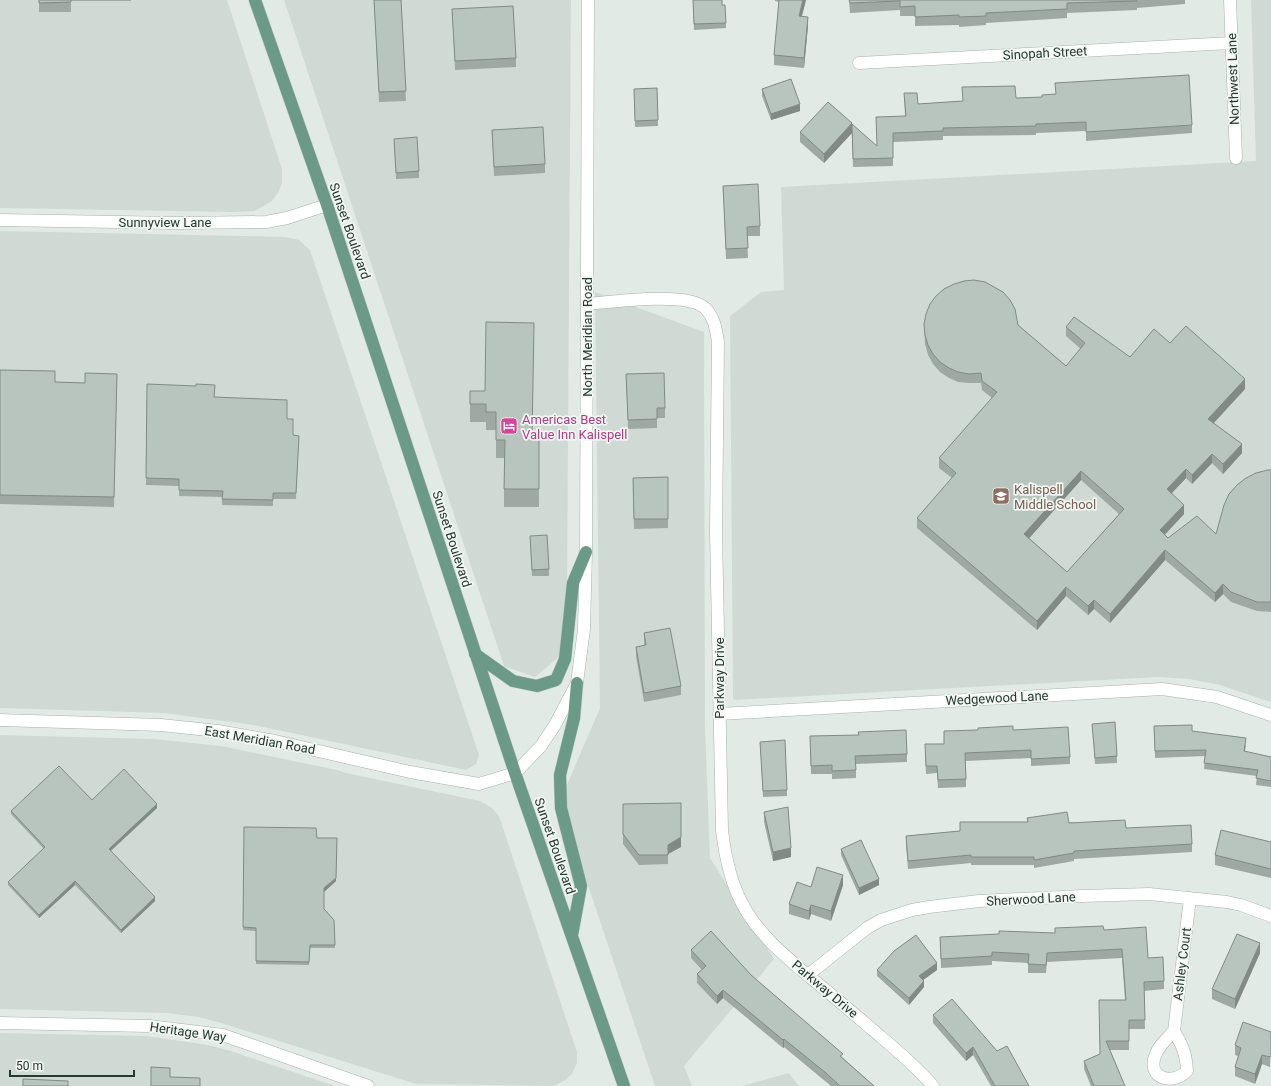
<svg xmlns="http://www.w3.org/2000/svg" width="1271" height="1086" viewBox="0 0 1271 1086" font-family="Roboto,sans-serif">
<rect width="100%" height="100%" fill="#e2eae6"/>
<path fill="#d0dad4" d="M0,0H227L282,169V183L278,193L272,201L255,211L234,212L0,208Z
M284,0H571L567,587L560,656L535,677L504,666Z
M1251,0H1271V702L1220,685L1189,679L1158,677L734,700L733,697L730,316L761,292L784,290L781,187L1256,161Z
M0,231L286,237L299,240L310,250L479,755L476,764L466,770L254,725L164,713L0,708Z
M595,292L704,332L705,726L710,858L774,959L684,1066L692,1086H655L560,801L600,708Z
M0,735L154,739L221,746L337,770L346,773L480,801L492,808L499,816L577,1052V1063L572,1074L564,1081L553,1086L416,1084L221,1023L199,1017L166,1013L0,1009Z
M0,1033L146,1036L208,1045L231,1051L335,1086H0Z
M789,1073L799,1086H742Z"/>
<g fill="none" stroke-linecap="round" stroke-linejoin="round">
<defs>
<path id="minor" d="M1230,0L1236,158
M859,63L1231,43
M587,304C612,302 687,291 705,308C715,318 716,330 718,342L716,532L722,830C725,856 730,882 743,905C758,934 786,957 811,978C832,995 853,1013 873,1030C894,1048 915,1065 933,1086
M719,714L1162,689L1217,697L1271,715
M0,720L161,725L218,731L275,741L410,772L479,784L515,773
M808,975L867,928L881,920L912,910L929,907L979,901L1082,896L1149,894L1227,902L1241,905L1271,916
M0,1023L149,1026L223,1035L368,1086
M1174,1031L1190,898
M1174,1031C1183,1047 1186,1053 1187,1071C1172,1086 1147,1078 1155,1056C1158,1046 1167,1039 1174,1031Z"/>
<path id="tertiary" d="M0,220L177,223L266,222L287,218L327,205"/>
<path id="secondary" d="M515,773L541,746L555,725L577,683L584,629L586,552L588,0"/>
<path id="primary" d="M255,0L327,205L515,773L624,1086
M475,654L513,681L537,686L556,680L565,659L573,583L586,552
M572,935L581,886L561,808L560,775L574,718L577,683"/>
</defs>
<use href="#minor" stroke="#a5b1ac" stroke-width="13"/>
<use href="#tertiary" stroke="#a5b1ac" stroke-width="13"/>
<use href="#secondary" stroke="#a2b5ac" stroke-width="13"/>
<use href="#primary" stroke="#bdc4c1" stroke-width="13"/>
<use href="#minor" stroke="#fff" stroke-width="12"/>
<use href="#tertiary" stroke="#fff" stroke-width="12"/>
<use href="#secondary" stroke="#fff" stroke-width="12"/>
<use href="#primary" stroke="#6c9a89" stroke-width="12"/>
</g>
<path fill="#9ea9a3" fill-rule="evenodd" d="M39,0H131V1H71V12H39Z
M374,0H401L406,101L379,102Z
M693,0L722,5L726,23V28L694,30Z
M775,0H806L802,16L808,26L804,68L774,65V55L779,2L775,1Z
M849,0H1185V4L1137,8V10L1067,13V18L986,23V25L959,27V25L915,26V16H900V10L850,13Z
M452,9L516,58V67L455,70Z
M1055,83L1192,125V133L1086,141V131L1036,133V135L943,136V140L893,142V166L853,167L852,133L877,146L905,116L904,93L918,104L1016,98L1042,97L1056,94Z
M657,88L658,126L635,127L634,89Z
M762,89L800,111L771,120L762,96Z
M492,130L545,164V173L494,176Z
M800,132L852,133L824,163L800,142Z
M394,139L419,171V178L396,179Z
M723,186L760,226V236H747L748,258L726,259Z
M924,324L1018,325L1066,366L1081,349L1066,336V327L1130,357L1170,343L1245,389L1214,423L1242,453L1223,474L1212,463L1192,484L1186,478L1172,493L1184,514L1164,535L1168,538L1216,534L1271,470V612L1257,611L1231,602L1223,594L1215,602L1165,560L1110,623L1094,609L1088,615L1066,596L1037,630L917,528V518L952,478L939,468V458L992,398L982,390L981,383H969L958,382L949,378L940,372L933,364L928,355L925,344ZM1081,480L1119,514L1067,572L1029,538Z
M0,370L55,382L85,383L117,374L114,507L0,504Z
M626,374L665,408V418H657V428L628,429Z
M147,384L215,391L214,397L287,419L293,435L299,436L296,499H273V506L222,505V497L179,496V486L146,485Z
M470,391L532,439H539V507H504V458H496V430H486V422H470Z
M668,477V528L634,529L633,478Z
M530,536L549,569V576H532Z
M644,633L681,686V695L644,702L636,656V647L644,645Z
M1092,724L1117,756V763L1095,764Z
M1154,726L1192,731L1246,745L1245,752L1271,757V787L1256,785L1257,776L1204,769L1205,756L1155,758Z
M1013,730L1070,757V764L1031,766V758L966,761V787L938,788L937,773L926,774L925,752L944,744Z
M810,736L907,754V762L856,764V778L832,779V774H811Z
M760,742L787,790V796L763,797Z
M92,800L157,808L111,851L155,901L121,933L75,885L39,918L8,885V882L44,849L11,814V811Z
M623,804L681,847L668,854V864L639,865L623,844Z
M764,812L791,857L773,861L764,822Z
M1027,818L1126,828L1192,844V852L1074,859V861L1034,868V865H971V863L908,869L906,844V836L960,831L1027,822Z
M244,827L317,838L336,881L324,892V909L334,920L335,948H310L309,965L256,964V931L243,930Z
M1271,842V878L1215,865V855Z
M841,849L879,885L859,895L841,855Z
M843,885L831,921L811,914L809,920L789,914V904L811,887Z
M1104,930L1148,958L1164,981V989L1144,991L1145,1029H1129V1050H1110L1125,1086H1091L1084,1069V1061L1100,1054L1125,1000L1122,958L1047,962L1046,973H1028V963L992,961V965L941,968L940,937L1055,933Z
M691,950L751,975L843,1058L874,1086H831L784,1047L783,1048L723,998L717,1004L697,983V974L702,970L691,958Z
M1260,953L1235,1009L1212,999V989Z
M877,970H937L923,980L924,987L909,1005L877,976Z
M933,1015L997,1051L1029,1086H991L973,1055L966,1061L933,1023Z
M1271,1032L1270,1067L1262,1064L1255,1084L1235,1076V1067L1238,1056L1235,1055V1045Z"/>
<path fill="#818a85" d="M803,0H806L799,26V16Z
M808,17V26L804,68V58Z
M800,104V111L771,120V114Z
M852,123V133L824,163V154Z
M1245,379V389L1208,429V419Z
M1242,444V453L1223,474V464Z
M1212,454V463L1192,484V475Z
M1186,469V478L1167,498V489Z
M1081,471V480L1024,544V534Z
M1184,505V514L1160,540V530Z
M1165,550V560L1110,623V614Z
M1223,584V594L1215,602V593Z
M1066,587V596L1037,630V621Z
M1094,600V609L1088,615V606Z
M157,804V808L109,852V849Z
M681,837V847L668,854V845Z
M337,838L336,881L324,892V888Z
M791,848V857L773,861V852Z
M843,875V885L831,921V911Z
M879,879V885L859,895V888Z
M75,881V885L39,918V915Z
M155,897V901L121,933V930Z
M811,905V914L809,920V911Z
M1260,943V953L1235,1009V999Z
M937,963V970L919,983V976Z
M924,981V987L909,1005V998Z
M723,990V998L717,1004V996Z
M784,1039V1047L783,1048V1040Z
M973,1047V1055L966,1061V1053Z
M1262,1055V1064L1255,1084V1074Z"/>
<path fill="#b8c5be" stroke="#818a85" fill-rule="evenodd" d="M39,0H71V2L39,3Z
M374,0H401L406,91L379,92Z
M693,0H722V5H725L726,23L694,24Z
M779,0H803L799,16L808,17L804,58L774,55Z
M849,0H1137V1L1067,3V9L986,13V16L959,17V15L915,17V6L900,7V1L850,3Z
M513,6L516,58L455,61L452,9Z
M1189,75L1192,125L1086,132V122L1036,124V126L943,128V131L893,133V158L853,159L852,124L877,146L876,117L906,116L904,93H917L918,104L963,101L962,87L1015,86L1016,98L1042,97V95L1056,94L1055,83Z
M791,79L800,104L771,114L762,89Z
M657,88L658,120L635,121L634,89Z
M828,102L852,123L824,154L800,132Z
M543,127L545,164L494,167L492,130Z
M417,137L419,171L396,173L394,139Z
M758,184L760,226L747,227L748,248L726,249L723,186Z
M974,280L985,282L1003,292L1010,300L1015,309L1018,325L1066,366L1085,343L1066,327L1074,317L1130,357L1154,329L1170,343L1186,326L1245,379L1208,419L1242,444L1223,464L1212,454L1192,475L1186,469L1167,489L1184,505L1160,530L1168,538L1197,516L1216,534L1224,505L1229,494L1237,485L1246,478L1256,473L1268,470H1271V602H1257L1231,592L1223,584L1215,593L1165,550L1110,614L1094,600L1088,606L1066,587L1037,621L917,518L956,473L939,458L997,392L982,381L981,373L969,374L958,372L949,368L940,362L933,354L928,345L925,335L924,324L926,314L930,304L936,296L944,289L954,284L964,281ZM1081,471L1124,509L1067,572L1024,534Z
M486,322L534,323L532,439H539V489H504L505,440H496V412H486V404H470V391H485Z
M0,370L55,371V382L85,383V373L117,374L114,497L0,495Z
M664,373L665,408H657V419L628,420L626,374Z
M147,384L196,386V384L215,385L214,397L287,400V419H293V435L299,436L296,493H273V500L222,499L223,491L179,490V479L146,478Z
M668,477V519H634L633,478Z
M547,535L549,569L532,570L530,536Z
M670,628L681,686L644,693L636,647L646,645L644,633Z
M1115,722L1117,756L1095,758L1092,724Z
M1192,725V731L1246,738L1244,751L1271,757V781L1256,778L1258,770L1204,763L1206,750L1155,751L1154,726Z
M1013,726V730L1068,727L1070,757L1031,759V750L965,753L966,779L938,780L937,766H926L925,744H944V731L978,730V728Z
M906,730L907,754L855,756L856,770L832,771V765L811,766L810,736L859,735L858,732Z
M785,740L787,790L763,791L760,742Z
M59,766L92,800L124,769L157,804L109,849L155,897L121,930L75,881L39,915L8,882L45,847L11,811Z
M681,803V837L668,845V855H639L623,834V804Z
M788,807L791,848L773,852L764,812Z
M1067,812L1069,823L1125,820L1126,828L1191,825L1192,844L1074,851V853L1034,860V857H971V855L908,861L906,836L960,831V822H1028L1027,818Z
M244,827L316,828L317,838H337L336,878L324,888V909L334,920L335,945H310L309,962L256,961V928L243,927Z
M1221,830L1271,842V869L1215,855Z
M861,840L879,879L859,888L841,849Z
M817,867L843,875L831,911L811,905L809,911L789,904L797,882L811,887Z
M1103,926L1104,930L1146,927L1148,958L1163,957L1164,981L1144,982L1145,1020H1129V1041H1106L1125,1086H1094L1084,1061L1100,1054L1099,1000H1126L1122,949L1047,953L1046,965L1028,964L1029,954L992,952V956L941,959L940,937L999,934V931L1055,933V928Z
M711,931L751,975L843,1054L840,1056L874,1086H840L826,1073L784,1039L783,1040L723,990L717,996L697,974L706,966L691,950Z
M1237,934L1260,943L1235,999L1212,989Z
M916,935L937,963L919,976L924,981L909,998L877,970L894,951Z
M952,999L997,1051L1007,1046L1029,1086H995L973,1047L966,1053L933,1015Z
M1243,1022L1271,1032V1056L1270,1057L1262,1055L1255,1074L1235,1067L1241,1048L1235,1045Z
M151,1067L170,1068V1077L200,1078V1086H151Z
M23,1079L68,1081V1086H23Z"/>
<defs>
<symbol id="hotel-square" viewBox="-11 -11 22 22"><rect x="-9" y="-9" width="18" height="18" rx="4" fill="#d1479c" stroke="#f2f7f4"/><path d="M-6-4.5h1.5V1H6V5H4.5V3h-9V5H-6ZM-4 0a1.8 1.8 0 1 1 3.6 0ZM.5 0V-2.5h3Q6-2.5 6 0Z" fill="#fff"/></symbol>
<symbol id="school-square" viewBox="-11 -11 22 22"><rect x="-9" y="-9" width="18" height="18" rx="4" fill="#8d6e63" stroke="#f2f7f4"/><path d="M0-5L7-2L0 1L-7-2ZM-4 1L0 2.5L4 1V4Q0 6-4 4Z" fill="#fff"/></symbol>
</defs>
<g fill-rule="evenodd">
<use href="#hotel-square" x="499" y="416" width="20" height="20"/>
<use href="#school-square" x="991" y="486" width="20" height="20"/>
</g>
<g text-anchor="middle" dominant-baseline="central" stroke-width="3.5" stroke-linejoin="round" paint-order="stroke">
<g font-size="13" fill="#243931" stroke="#f2f7f4">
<text transform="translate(1045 53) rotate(-3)">Sinopah Street</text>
<text transform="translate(1233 79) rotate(-92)">Northwest Lane</text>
<text x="165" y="222">Sunnyview Lane</text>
<text transform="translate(350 231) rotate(71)">Sunset Boulevard</text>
<text transform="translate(587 337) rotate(-90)">North Meridian Road</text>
<text transform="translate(452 539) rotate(72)">Sunset Boulevard</text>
<text transform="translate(719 678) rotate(-90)">Parkway Drive</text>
<text transform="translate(997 698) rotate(-3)">Wedgewood Lane</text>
<text transform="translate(260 740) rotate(10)">East Meridian Road</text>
<text transform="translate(555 846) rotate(71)">Sunset Boulevard</text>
<text transform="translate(1031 899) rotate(-3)">Sherwood Lane</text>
<text transform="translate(1182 964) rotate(-83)">Ashley Court</text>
<text transform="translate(825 989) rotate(40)">Parkway Drive</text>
<text transform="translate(188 1032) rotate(8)">Heritage Way</text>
</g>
<g font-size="13" fill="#b23c85" stroke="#f2f7f4" text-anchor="start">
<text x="522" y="419">Americas Best<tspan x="522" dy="15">Value Inn Kalispell</tspan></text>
</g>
<g font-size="13" fill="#785e54" stroke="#f2f7f4" text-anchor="start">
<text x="1014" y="489">Kalispell<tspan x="1014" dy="15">Middle School</tspan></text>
</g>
</g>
<path d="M10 1070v6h124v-6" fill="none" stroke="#243931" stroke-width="2"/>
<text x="16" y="1070" font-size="12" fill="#243931" stroke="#f2f7f4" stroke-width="3" paint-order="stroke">50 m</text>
</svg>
